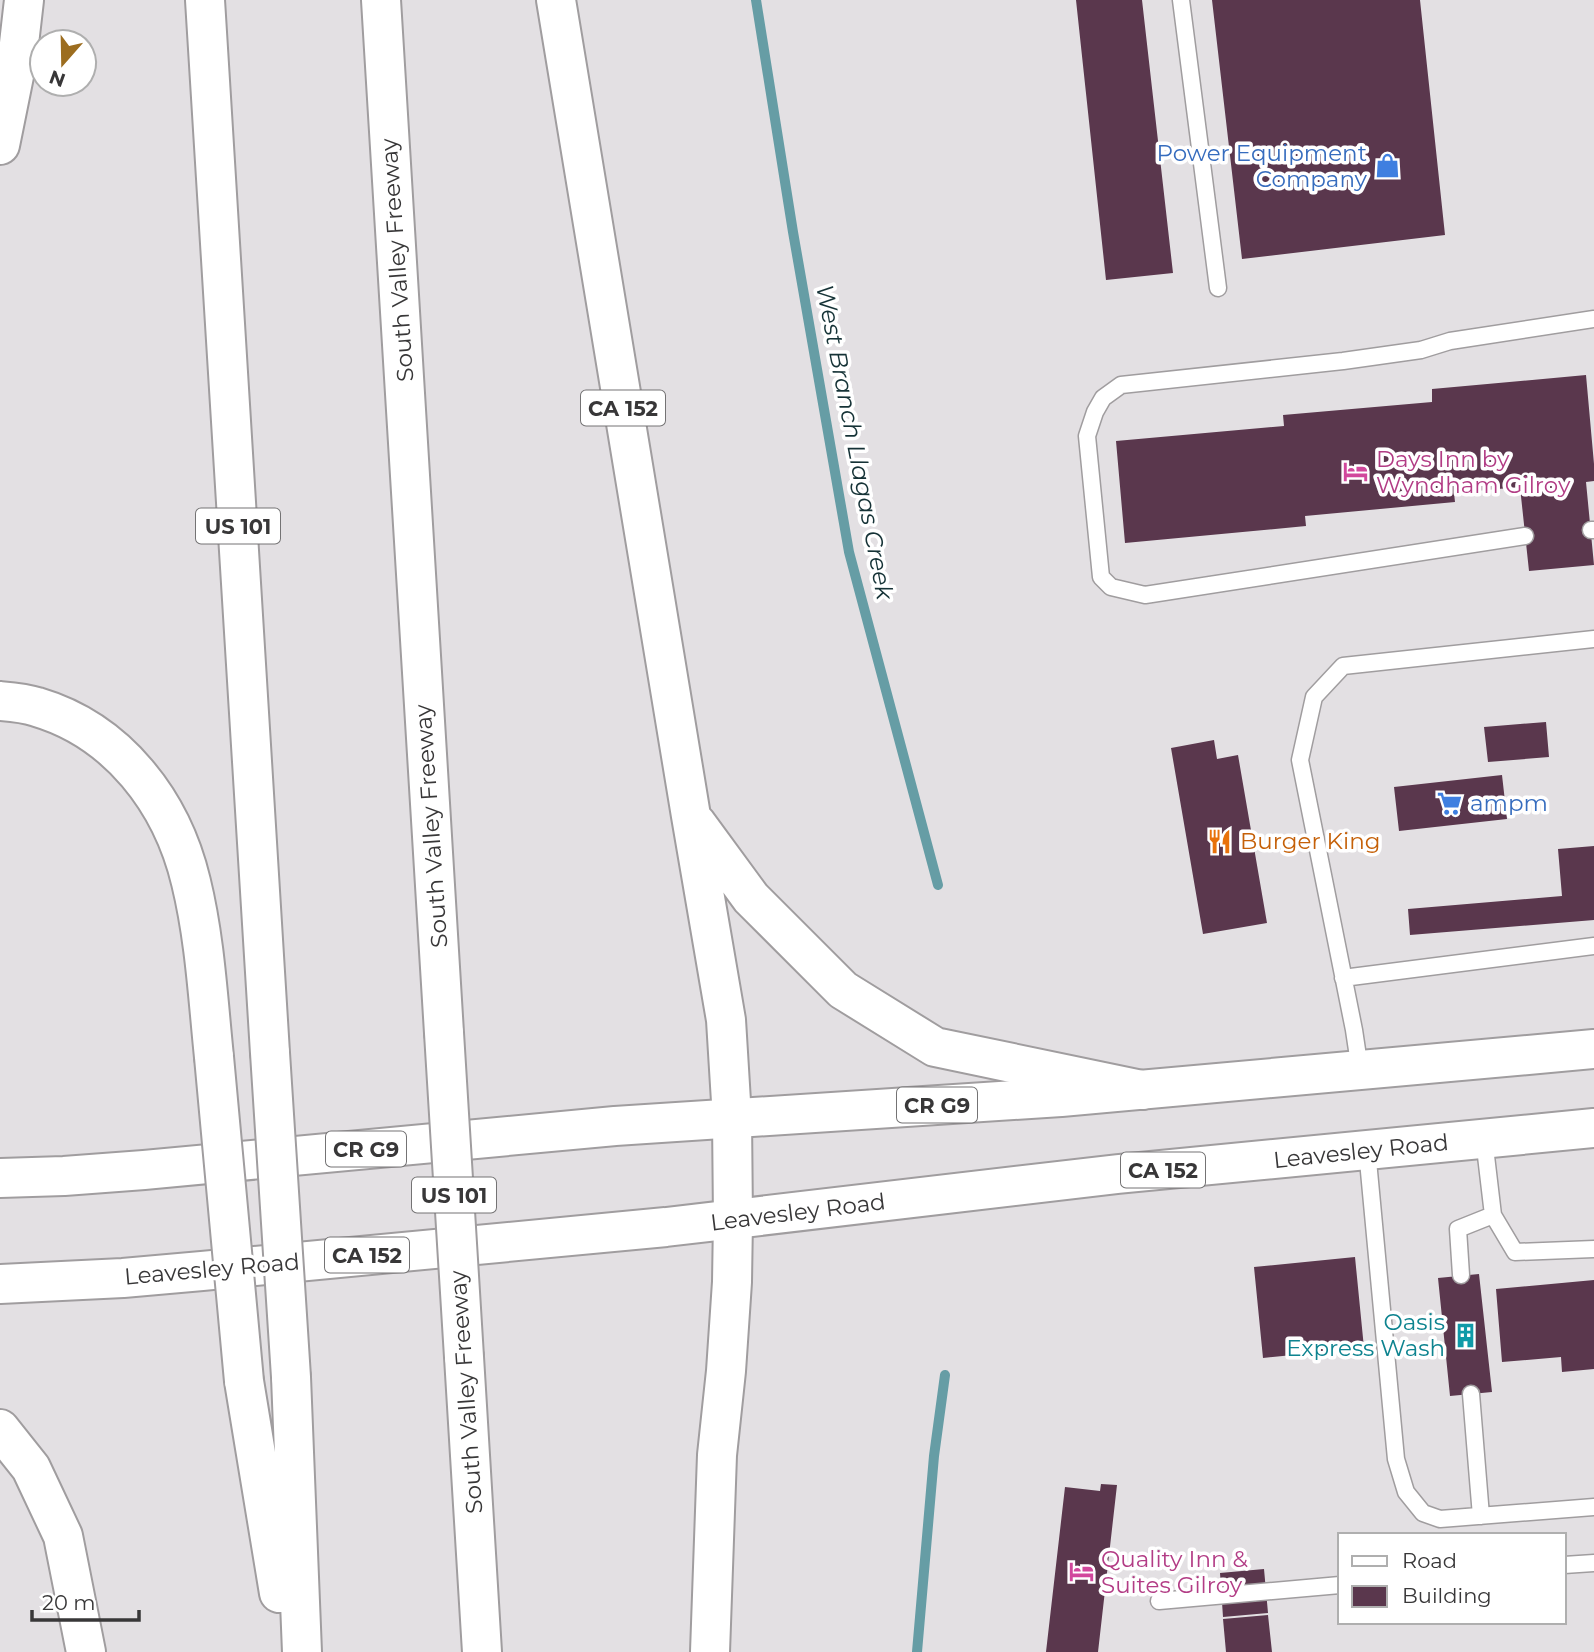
<svg xmlns="http://www.w3.org/2000/svg" width="1594" height="1652" viewBox="0 0 1594 1652" font-family="Montserrat,sans-serif">
<rect width="100%" height="100%" fill="#e3e0e3"/>
<g fill="none" stroke-linecap="round" stroke-linejoin="round">
<path stroke="#669da5" stroke-width="10" d="M756,0L793,232L849,552L938,885
M917,1652L934,1456L945,1375"/>
</g>
<path fill="#5a374d" d="M1076,0H1142L1173,273L1106,280Z
M1212,0H1420L1445,235L1242,259Z
M1586,375L1594,464V481L1586,482L1594,565L1529,571L1520,487L1454,493L1455,502L1305,516L1306,526L1125,543L1116,441L1284,426L1283,415L1432,402V389Z
M1546,722L1549,757L1488,762L1484,727Z
M1214,740L1217,759L1238,755L1267,923L1203,934L1171,748Z
M1502,775L1507,819L1399,831L1394,787Z
M1594,846V920L1410,935L1408,909L1562,896L1558,849Z
M1355,1257L1364,1348L1263,1358L1254,1267Z
M1479,1274L1492,1392L1450,1396L1438,1278Z
M1594,1280V1369L1562,1372L1561,1357L1502,1362L1496,1289Z
M1101,1484L1117,1485L1098,1652H1046L1065,1487L1100,1491Z
M1264,1569L1268,1613L1223,1617L1220,1573Z
M1268,1615L1272,1652H1226L1223,1619Z"/>
<g fill="none" stroke-linecap="round" stroke-linejoin="round">
<defs>
<path id="service" d="M1181,0L1218,288
M1591,530H1594
M1525,536L1145,595L1111,587L1101,577L1087,436L1095,412L1103,398L1121,385L1343,361L1421,350L1450,341L1594,319
M1343,978L1594,946
M1360,1070L1354,1030L1300,760L1314,697L1343,666L1594,639
M1484,1139L1493,1215L1515,1252L1594,1249
M1367,1150L1396,1459L1406,1492L1423,1513L1440,1519L1594,1507
M1461,1275L1458,1229L1493,1215
M1471,1394L1481,1516
M1564,1565L1594,1563
M1159,1601L1340,1585"/>
<path id="primary" d="M0,1178L64,1176L144,1170L615,1126L1061,1097L1594,1049
M0,1284L123,1278L202,1271L666,1227L1118,1174L1594,1128"/>
<path id="motorway" d="M205,0L270,1053
M381,0L444,1033
M556,0L691,816L726,1020L732,1118L733,1220L732,1282L726,1371L717,1455L710,1652
M0,145L17,61L24,0
M0,701C12,702 25,703 37,707C118,731 172,802 191,882C205,939 208,999 214,1057
M696,823L751,898L843,990L935,1047L1142,1090
M464,1357L482,1652
M291,1377L302,1652
M244,1381L279,1593
M0,1429L31,1468L63,1536L86,1652"/>
</defs>
<use href="#service" stroke="#a09d9f" stroke-width="19"/>
<use href="#primary" stroke="#a09d9f" stroke-width="42"/>
<use href="#motorway" stroke="#a09d9f" stroke-width="42"/>
<use href="#service" stroke="#fff" stroke-width="16"/>
<use href="#primary" stroke="#fff" stroke-width="38"/>
<use href="#motorway" stroke="#fff" stroke-width="38"/>
<defs>
<path id="motorway-bridge" d="M444,1033L464,1357
M270,1053L291,1377
M214,1057L244,1381"/>
</defs>
<use href="#motorway-bridge" stroke="#a09d9f" stroke-width="42" stroke-linecap="butt"/>
<use href="#motorway-bridge" stroke="#fff" stroke-width="38"/>
</g>
<defs>
<symbol id="shop-bare" viewBox="-9 -9 18 18"><path d="M-5-2.5h2.3a2.7 3.5 0 0 1 5.4 0H5L5.5 6h-11ZM-1.5-2.5h3a1.5 2.3 0 0 0-3 0Z" fill="#3f7fe0" stroke="#fff" stroke-width="2.5" paint-order="stroke"/></symbol>
<symbol id="hotel-bare" viewBox="-9 -9 18 18"><path d="M-6-4.5h1.5V1H6V5H4.5V3h-9V5H-6ZM-4 0a1.8 1.8 0 1 1 3.6 0ZM.5 0V-2.5h3Q6-2.5 6 0Z" fill="#d1479c" stroke="#fff" stroke-width="2.5" paint-order="stroke"/></symbol>
<symbol id="supermarket-bare" viewBox="-9 -9 18 18"><path d="M-6-5.5h2.5l.6 2H6L4.5 2H-2.5L-4.4-4H-6ZM-1.5 3.2a1.3 1.3 0 1 0 .1 0ZM3 3.2a1.3 1.3 0 1 0 .1 0Z" fill="#3f7fe0" stroke="#fff" stroke-width="2.5" paint-order="stroke"/></symbol>
<symbol id="restaurant-bare" viewBox="-9 -9 18 18"><path d="M-5-6h1v4h1v-4h1v4h1v-4h1v5L-1.5 .5V6h-2V.5L-5-1ZM5-6V6H3V1.5H1.5Q1.5-4 5-6Z" fill="#e8710a" stroke="#fff" stroke-width="2.5" paint-order="stroke"/></symbol>
<symbol id="building-bare" viewBox="-9 -9 18 18"><path d="M-4-6H4V6H1V3H-1V6H-4ZM-2.5-4.3h1.7v1.8h-1.7ZM.8-4.3h1.7v1.8H.8ZM-2.5-1h1.7V.8h-1.7ZM.8-1h1.7V.8H.8Z" fill="#0f9aa8" stroke="#fff" stroke-width="2.5" paint-order="stroke"/></symbol>
</defs>
<g fill-rule="evenodd">
<use href="#shop-bare" x="1370" y="148" width="35" height="35"/>
<use href="#hotel-bare" x="1338" y="454" width="35" height="35"/>
<use href="#supermarket-bare" x="1432" y="786" width="35" height="35"/>
<use href="#restaurant-bare" x="1202" y="824" width="35" height="35"/>
<use href="#building-bare" x="1448" y="1318" width="35" height="35"/>
<use href="#hotel-bare" x="1064" y="1554" width="35" height="35"/>
</g>
<g text-anchor="middle" dominant-baseline="central" stroke-width="7" stroke-linejoin="round" paint-order="stroke">
<g fill="#fff" stroke="#747374" stroke-width="2">
<rect x="581" y="390.5" width="84" height="35" rx="5"/>
<rect x="196" y="508.5" width="84" height="35" rx="5"/>
<rect x="897" y="1087.5" width="80" height="35" rx="5"/>
<rect x="326" y="1131.5" width="80" height="35" rx="5"/>
<rect x="1121" y="1152.5" width="84" height="35" rx="5"/>
<rect x="412" y="1177.5" width="84" height="35" rx="5"/>
<rect x="325" y="1237.5" width="84" height="35" rx="5"/>
</g>
<g font-size="21" font-weight="bold" fill="#383738">
<text x="623" y="408">CA 152</text>
<text x="238" y="526">US 101</text>
<text x="937" y="1105">CR G9</text>
<text x="366" y="1149">CR G9</text>
<text x="1163" y="1170">CA 152</text>
<text x="454" y="1195">US 101</text>
<text x="367" y="1255">CA 152</text>
</g>
<g font-size="23" fill="#366cbe" stroke="#fff" text-anchor="end">
<text x="1367" y="153">Power Equipment<tspan x="1367" dy="26">Company</tspan></text>
<text x="1470" y="803" text-anchor="start">ampm</text>
</g>
<g font-size="23" fill="#383738" stroke="#fff">
<text transform="translate(397 260) rotate(-94)">South Valley Freeway</text>
<text transform="translate(431 826) rotate(-94)">South Valley Freeway</text>
<text transform="translate(1361 1151) rotate(-6)">Leavesley Road</text>
<text transform="translate(798 1212) rotate(-7)">Leavesley Road</text>
<text transform="translate(212 1269) rotate(-5)">Leavesley Road</text>
<text transform="translate(466 1392) rotate(-94)">South Valley Freeway</text>
</g>
<g font-size="23" fill="#b23c85" stroke="#fff" text-anchor="start">
<text x="1376" y="459">Days Inn by<tspan x="1376" dy="26">Wyndham Gilroy</tspan></text>
<text x="1101" y="1559">Quality Inn &amp;<tspan x="1101" dy="26">Suites Gilroy</tspan></text>
</g>
<g font-size="23" fill="#c56008" stroke="#fff" text-anchor="start">
<text x="1240" y="841">Burger King</text>
</g>
<g font-size="23" fill="#0d838f" stroke="#fff" text-anchor="end">
<text x="1445" y="1322">Oasis<tspan x="1445" dy="26">Express Wash</tspan></text>
</g>
<g font-size="24" font-style="italic" fill="#153236" stroke="#fff">
<text transform="translate(855 442) rotate(79)">West Branch Llagas Creek</text>
</g>
</g>
<rect x="1338" y="1533" width="228" height="91" fill="#ffffff" stroke="#afafaf" stroke-width="2"/>
<rect x="1352" y="1556" width="35" height="10" fill="#ffffff" stroke="#afafaf" stroke-width="2"/>
<text x="1402" y="1568" font-size="21" fill="#383738">Road</text>
<rect x="1352" y="1586" width="35" height="21" fill="#5a374d" stroke="#afafaf" stroke-width="2"/>
<text x="1402" y="1603" font-size="21" fill="#383738">Building</text>
<g transform="translate(63 63) rotate(200)"><circle r="33" fill="#ffffff" stroke="#afafaf" stroke-width="2"/>
<path d="M0-5L12 26L0 18L-12 26Z" fill="#9c6d1f"/>
<text y="-10" font-size="19" font-weight="bold" text-anchor="middle" fill="#383738">N</text>
</g>
<path d="M32 1610v10h107v-10" fill="none" stroke="#383738" stroke-width="3.5"/>
<text x="42" y="1610" font-size="21" fill="#383738" stroke="#ffffff" stroke-width="5" paint-order="stroke">20 m</text>
</svg>
